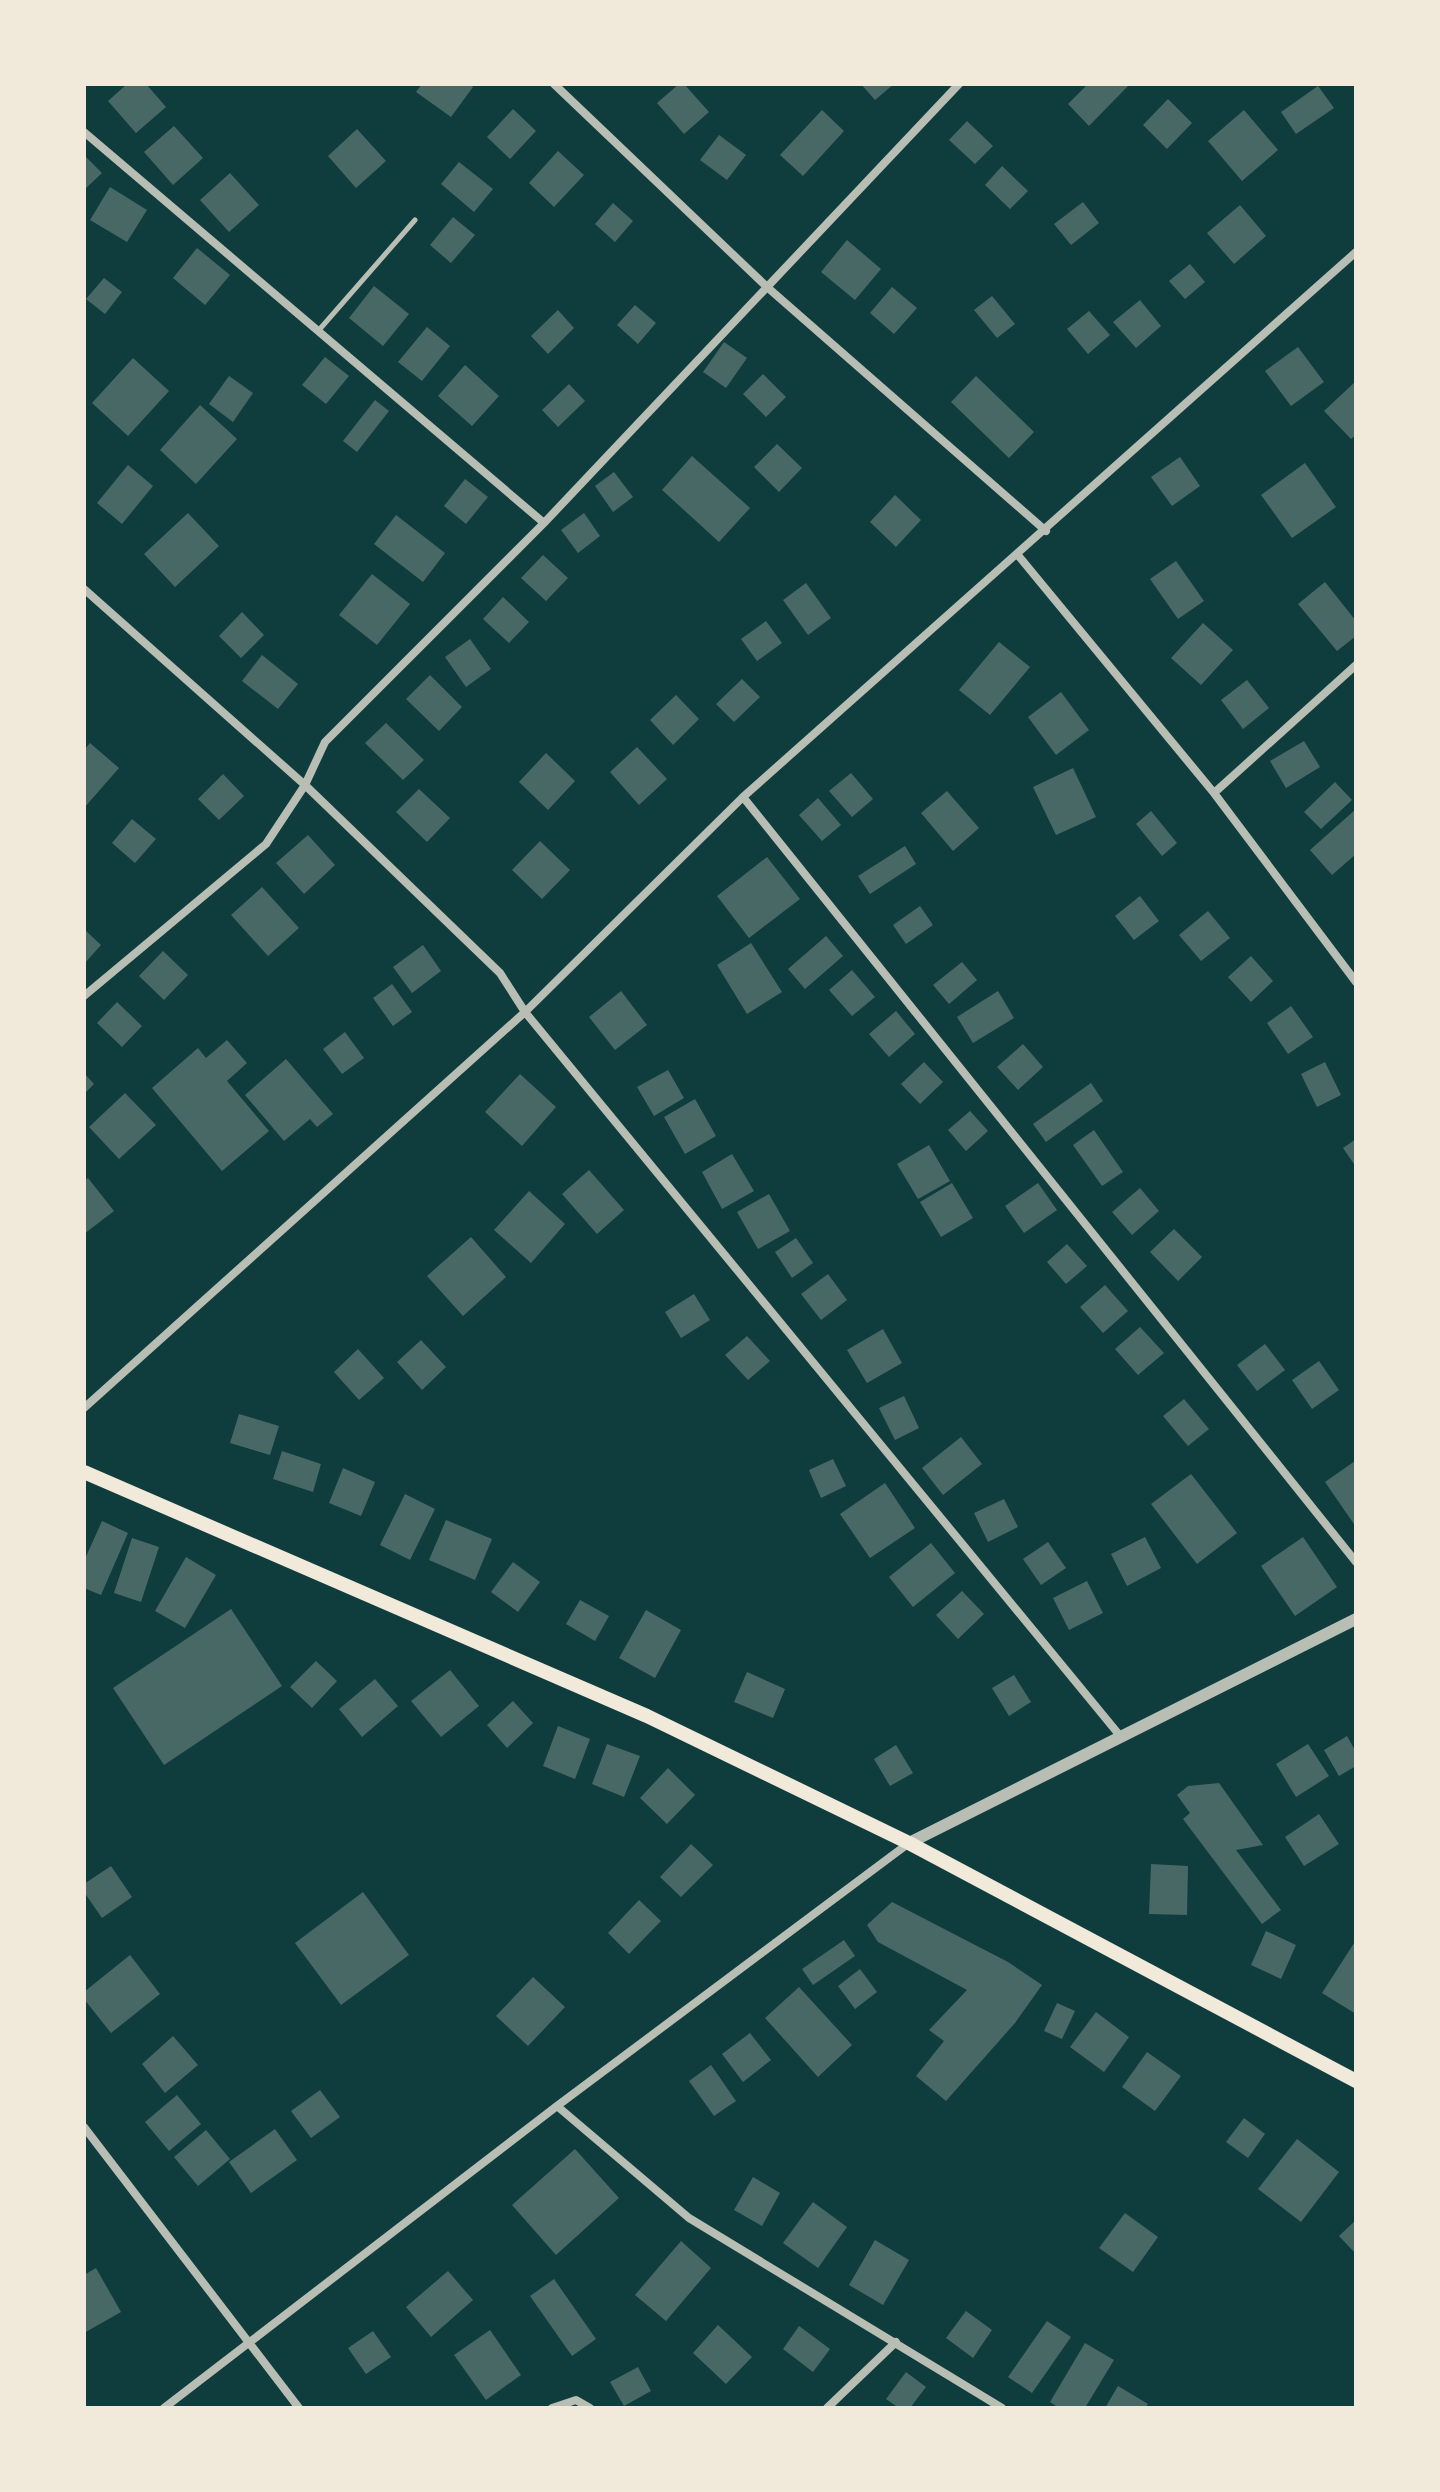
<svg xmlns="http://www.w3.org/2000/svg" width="1440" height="2492" viewBox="0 0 1440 2492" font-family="Arial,sans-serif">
<rect width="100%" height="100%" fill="#0f3d3e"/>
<path fill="#486865" d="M127,84H146L166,107L136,133L108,101Z
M422,84H469L473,87L451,117L416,92Z
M679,84H684L709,112L684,134L657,103Z
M861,84H894L875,100Z
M1088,84H1130L1089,126L1068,104Z
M1318,86L1334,108L1296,134L1281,112Z
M1168,99L1192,123L1167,149L1143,125Z
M513,109L536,131L510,159L487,137Z
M822,110L844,131L803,176L780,155Z
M1244,110L1278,150L1242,181L1208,141Z
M967,121L993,146L975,164L949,140Z
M174,126L203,158L173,185L144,152Z
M357,129L386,161L356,188L328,156Z
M719,135L746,155L727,180L700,160Z
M558,151L584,175L554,207L529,183Z
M84,155L102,173L84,190Z
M459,162L493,189L474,212L441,184Z
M1002,166L1028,191L1010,209L985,185Z
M230,173L259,205L229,232L200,200Z
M110,187L147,210L127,242L90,220Z
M1083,202L1099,223L1071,245L1054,224Z
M613,203L633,221L615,242L595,224Z
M1240,205L1266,236L1234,264L1207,233Z
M453,217L475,235L451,263L430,245Z
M847,240L881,269L855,300L821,272Z
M197,248L230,275L205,305L173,278Z
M1190,264L1205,282L1185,299L1169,281Z
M104,278L122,292L105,314L86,299Z
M374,286L409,314L383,346L349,318Z
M892,287L917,308L894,334L870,313Z
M992,296L1015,324L997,338L974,310Z
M1140,300L1161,326L1136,348L1113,322Z
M635,305L656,323L638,344L617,325Z
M558,310L574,328L548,354L531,336Z
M1089,311L1110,335L1088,354L1067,329Z
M427,327L450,346L422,381L398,362Z
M724,342L747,358L726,388L703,372Z
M1298,347L1324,382L1291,406L1265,371Z
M325,357L349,376L326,404L302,385Z
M133,358L169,391L128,436L92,403Z
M465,365L499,396L472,426L438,396Z
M763,374L786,397L766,417L743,394Z
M229,376L253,393L233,422L209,404Z
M976,376L1034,432L1009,458L951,402Z
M1356,381V435L1351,439L1324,411Z
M569,384L585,401L558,427L542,410Z
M375,400L389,411L357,452L343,441Z
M200,405L237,439L196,484L160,450Z
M777,444L802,468L779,492L754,467Z
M692,456L750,508L719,542L662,490Z
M1180,457L1200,486L1172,506L1151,477Z
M1305,463L1336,507L1292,538L1261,495Z
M128,465L153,486L122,524L97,503Z
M614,472L633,497L613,512L595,486Z
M465,479L488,497L466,524L444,506Z
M895,495L921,520L896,547L870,522Z
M188,513L219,546L175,587L144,554Z
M584,513L600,536L578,553L561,530Z
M396,515L445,553L423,582L374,544Z
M543,555L568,578L546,601L521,578Z
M1176,561L1204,601L1178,619L1150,579Z
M372,574L410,604L377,645L339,615Z
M1325,582L1356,621V636L1337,651L1298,604Z
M806,583L831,618L808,635L783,600Z
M503,597L529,622L509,643L483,619Z
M242,612L264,635L241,658L219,636Z
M766,621L782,643L757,661L741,639Z
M1203,623L1233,650L1201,685L1171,658Z
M470,639L491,669L466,687L445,657Z
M999,642L1030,667L990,715L959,690Z
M262,655L298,684L278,709L242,681Z
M430,675L462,707L439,731L406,699Z
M742,679L760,697L734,722L716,704Z
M1247,680L1269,708L1243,729L1221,700Z
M1061,692L1089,730L1056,755L1028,717Z
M676,695L699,719L673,745L650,720Z
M386,723L424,760L403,780L365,743Z
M1304,741L1320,767L1286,788L1270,761Z
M90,743L119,768L84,808V750Z
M637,747L667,779L639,805L610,772Z
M546,753L575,781L548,810L519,782Z
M1073,768L1096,817L1056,835L1033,787Z
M851,773L873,799L852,817L829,791Z
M223,774L244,796L219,820L198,799Z
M1335,782L1352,800L1321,829L1304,812Z
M419,789L450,818L427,842L396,812Z
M947,791L979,828L953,851L921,813Z
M818,798L841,825L822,841L799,815Z
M1356,809V854L1332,875L1310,850Z
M1151,811L1177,843L1162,856L1136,824Z
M132,819L156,839L135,863L112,843Z
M308,835L335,865L304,894L276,863Z
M540,841L570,870L542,899L512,870Z
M905,846L916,864L870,894L858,876Z
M767,857L800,899L749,938L717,896Z
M262,887L299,928L268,956L231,915Z
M1140,896L1159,921L1134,940L1115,916Z
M920,906L933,925L906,944L893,925Z
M1208,911L1230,938L1201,961L1179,935Z
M84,929L101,945L84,964Z
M826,936L843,956L805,989L788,969Z
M751,943L782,992L747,1014L717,965Z
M423,945L441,971L412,993L393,967Z
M163,951L188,975L164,1000L139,976Z
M1251,956L1273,981L1251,1002L1228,977Z
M962,962L977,980L949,1004L933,985Z
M852,970L875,997L852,1016L829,990Z
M392,984L412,1012L393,1026L373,998Z
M621,991L647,1025L615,1050L589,1017Z
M998,991L1014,1018L973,1043L957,1017Z
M117,1002L142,1026L122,1047L97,1023Z
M1291,1006L1313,1037L1288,1054L1267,1023Z
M896,1011L915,1034L889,1057L869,1034Z
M345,1032L364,1058L342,1074L323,1049Z
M227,1040L247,1063L227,1081L269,1131L222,1171L152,1088L198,1048L206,1058Z
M1023,1044L1043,1067L1018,1090L997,1067Z
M286,1059L333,1114L317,1127L310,1119L284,1141L245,1095Z
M924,1062L943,1082L920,1104L901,1084Z
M1325,1062L1341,1095L1317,1107L1301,1074Z
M668,1070L684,1098L654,1116L637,1087Z
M84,1073L94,1084L84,1094Z
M520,1074L556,1107L522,1146L485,1112Z
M1091,1083L1103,1101L1046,1142L1033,1124Z
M125,1093L156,1125L119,1159L89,1127Z
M695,1099L716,1136L685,1154L664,1117Z
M970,1111L988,1131L966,1151L948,1130Z
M1094,1130L1123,1172L1102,1186L1073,1145Z
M1356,1139V1167L1343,1148Z
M929,1145L950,1181L918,1199L897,1164Z
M732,1154L754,1191L722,1209L702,1172Z
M589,1170L624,1210L597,1234L562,1194Z
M88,1178L114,1211L84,1234V1181Z
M952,1183L973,1218L941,1237L920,1202Z
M1038,1183L1057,1210L1024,1233L1005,1206Z
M1140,1188L1159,1211L1132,1235L1112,1212Z
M529,1191L565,1224L531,1263L494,1230Z
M769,1194L790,1231L758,1249L737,1212Z
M1174,1229L1202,1257L1178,1281L1150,1252Z
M471,1237L506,1277L463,1316L427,1276Z
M796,1238L813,1263L792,1278L775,1252Z
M1067,1244L1087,1266L1066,1284L1047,1262Z
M828,1274L847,1300L821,1320L801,1294Z
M1105,1285L1128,1311L1103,1333L1080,1307Z
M694,1294L710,1320L681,1338L665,1312Z
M1140,1327L1164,1353L1138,1375L1115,1349Z
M883,1329L902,1363L867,1383L847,1350Z
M747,1336L770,1361L748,1380L725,1355Z
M421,1340L446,1367L422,1390L397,1362Z
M1265,1344L1285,1370L1257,1391L1237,1365Z
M358,1349L384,1378L359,1400L334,1372Z
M1319,1361L1339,1390L1312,1409L1292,1380Z
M904,1396L919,1428L895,1440L879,1408Z
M1184,1399L1209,1429L1188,1446L1163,1416Z
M239,1414L279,1426L270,1455L230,1443Z
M961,1437L982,1464L943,1495L922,1468Z
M282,1451L321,1464L313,1492L273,1479Z
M833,1459L846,1486L821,1498L809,1470Z
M1355,1461L1356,1463V1527L1325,1482Z
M343,1468L375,1482L361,1516L329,1503Z
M1191,1474L1237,1533L1197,1564L1151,1504Z
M885,1483L915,1528L870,1558L840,1514Z
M405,1494L435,1509L410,1560L380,1545Z
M1004,1499L1018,1527L988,1542L974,1513Z
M446,1520L492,1539L475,1580L429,1560Z
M102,1521L128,1533L101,1595L84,1588V1561Z
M1145,1537L1161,1568L1127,1586L1111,1554Z
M1303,1537L1337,1587L1295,1616L1261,1566Z
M132,1538L159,1547L141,1602L114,1593Z
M1048,1542L1066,1568L1041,1585L1023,1559Z
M931,1543L955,1573L913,1607L889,1577Z
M186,1557L216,1575L185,1628L155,1611Z
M513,1562L540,1582L518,1612L491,1592Z
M1087,1581L1103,1613L1069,1630L1053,1598Z
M962,1591L984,1614L958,1639L936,1615Z
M580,1600L609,1616L595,1641L566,1624Z
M231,1609L282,1686L164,1765L113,1688Z
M646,1610L681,1630L655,1678L619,1658Z
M316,1661L337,1681L312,1708L290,1687Z
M450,1670L479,1706L441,1737L411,1701Z
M747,1672L785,1689L773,1718L734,1702Z
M1014,1675L1031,1702L1009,1716L992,1688Z
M375,1679L398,1706L362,1737L339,1709Z
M513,1701L533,1723L507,1748L487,1725Z
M558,1726L590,1739L575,1779L543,1766Z
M1347,1736L1356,1752V1766L1339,1776L1324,1750Z
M607,1744L640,1756L624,1797L592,1784Z
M1308,1744L1329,1776L1296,1797L1276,1764Z
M896,1745L913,1773L890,1786L874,1759Z
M668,1768L695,1795L667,1824L640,1798Z
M1219,1783L1263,1845L1236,1850L1281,1910L1262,1924L1183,1819L1190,1813L1177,1795L1188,1786Z
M1319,1814L1339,1844L1304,1866L1285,1837Z
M691,1844L713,1865L681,1897L660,1877Z
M1151,1864L1188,1866L1187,1915L1149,1914Z
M111,1866L132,1897L102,1918L84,1892V1884Z
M363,1892L409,1955L341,2005L295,1943Z
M639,1900L661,1921L629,1954L608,1933Z
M892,1902L1008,1962L1042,1985L1015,2023L946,2101L916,2076L944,2041L929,2030L967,1990L878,1942L867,1925Z
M1266,1931L1296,1945L1281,1979L1251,1965Z
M844,1940L855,1956L813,1985L802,1969Z
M1356,1940V2014L1322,1993Z
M130,1955L160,1994L111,2033L84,1999V1992Z
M860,1969L877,1992L855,2009L838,1986Z
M533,1977L565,2007L528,2046L496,2016Z
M799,1987L852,2045L818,2077L765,2018Z
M1057,2003L1075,2011L1062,2039L1044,2031Z
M1096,2012L1129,2037L1104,2072L1070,2047Z
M750,2033L771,2060L743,2082L722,2054Z
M173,2036L198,2065L165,2093L142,2064Z
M1147,2052L1181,2076L1155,2111L1122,2087Z
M711,2065L736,2101L714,2116L689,2081Z
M320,2090L340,2117L311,2138L291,2111Z
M177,2095L201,2124L169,2151L145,2122Z
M1244,2118L1265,2134L1248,2158L1226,2142Z
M275,2129L297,2160L251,2193L229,2162Z
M206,2130L230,2159L198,2186L174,2157Z
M1297,2139L1339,2172L1301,2222L1258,2189Z
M575,2149L619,2198L556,2255L512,2205Z
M753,2177L780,2193L762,2226L734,2210Z
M813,2202L847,2227L818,2268L783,2243Z
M1125,2213L1158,2237L1133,2272L1099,2248Z
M1356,2220V2254L1339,2236Z
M875,2240L909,2260L883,2305L849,2285Z
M681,2241L711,2268L666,2321L635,2295Z
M96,2268L121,2312L84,2333V2275Z
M448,2271L473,2300L431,2337L406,2307Z
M554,2279L596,2339L572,2356L530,2296Z
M966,2311L992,2330L973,2358L946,2338Z
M1047,2321L1071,2337L1032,2393L1008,2377Z
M718,2325L752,2357L726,2384L693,2353Z
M799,2326L830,2349L813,2372L783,2349Z
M490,2330L521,2375L486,2400L454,2355Z
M373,2331L391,2357L366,2374L348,2348Z
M1085,2343L1114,2360L1085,2408H1059L1050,2402Z
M638,2367L651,2391L624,2406L610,2382Z
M906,2372L926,2387L910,2408H899L886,2399Z
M1118,2386L1148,2404L1145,2408H1105Z"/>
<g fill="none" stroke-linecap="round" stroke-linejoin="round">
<path stroke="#b8beb3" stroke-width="5" d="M319,330L415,220"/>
<path stroke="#b8beb3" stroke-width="8" d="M554,84L767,287L1046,531
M84,132L544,523
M1017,554L1214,793L1356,982
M84,589L305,785L500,973L525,1012L1121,1737
M1214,793L1356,665
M743,797L1356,1562
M84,996L266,844L305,785L325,742L544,523L959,84
M84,1408L525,1012L743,797L1356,252
M557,2106L689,2218L1002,2408
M84,2127L299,2408
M164,2408L557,2106L909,1843
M552,2408L576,2400L590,2408
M827,2408L896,2342"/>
<path stroke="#b8beb3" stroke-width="12" d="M909,1843L1356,1619"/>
<path stroke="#f1e9da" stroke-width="14" d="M84,1472L647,1716L909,1843L1356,2081"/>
</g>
<rect width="1440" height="2492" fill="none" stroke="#f1e9da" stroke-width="172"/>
</svg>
